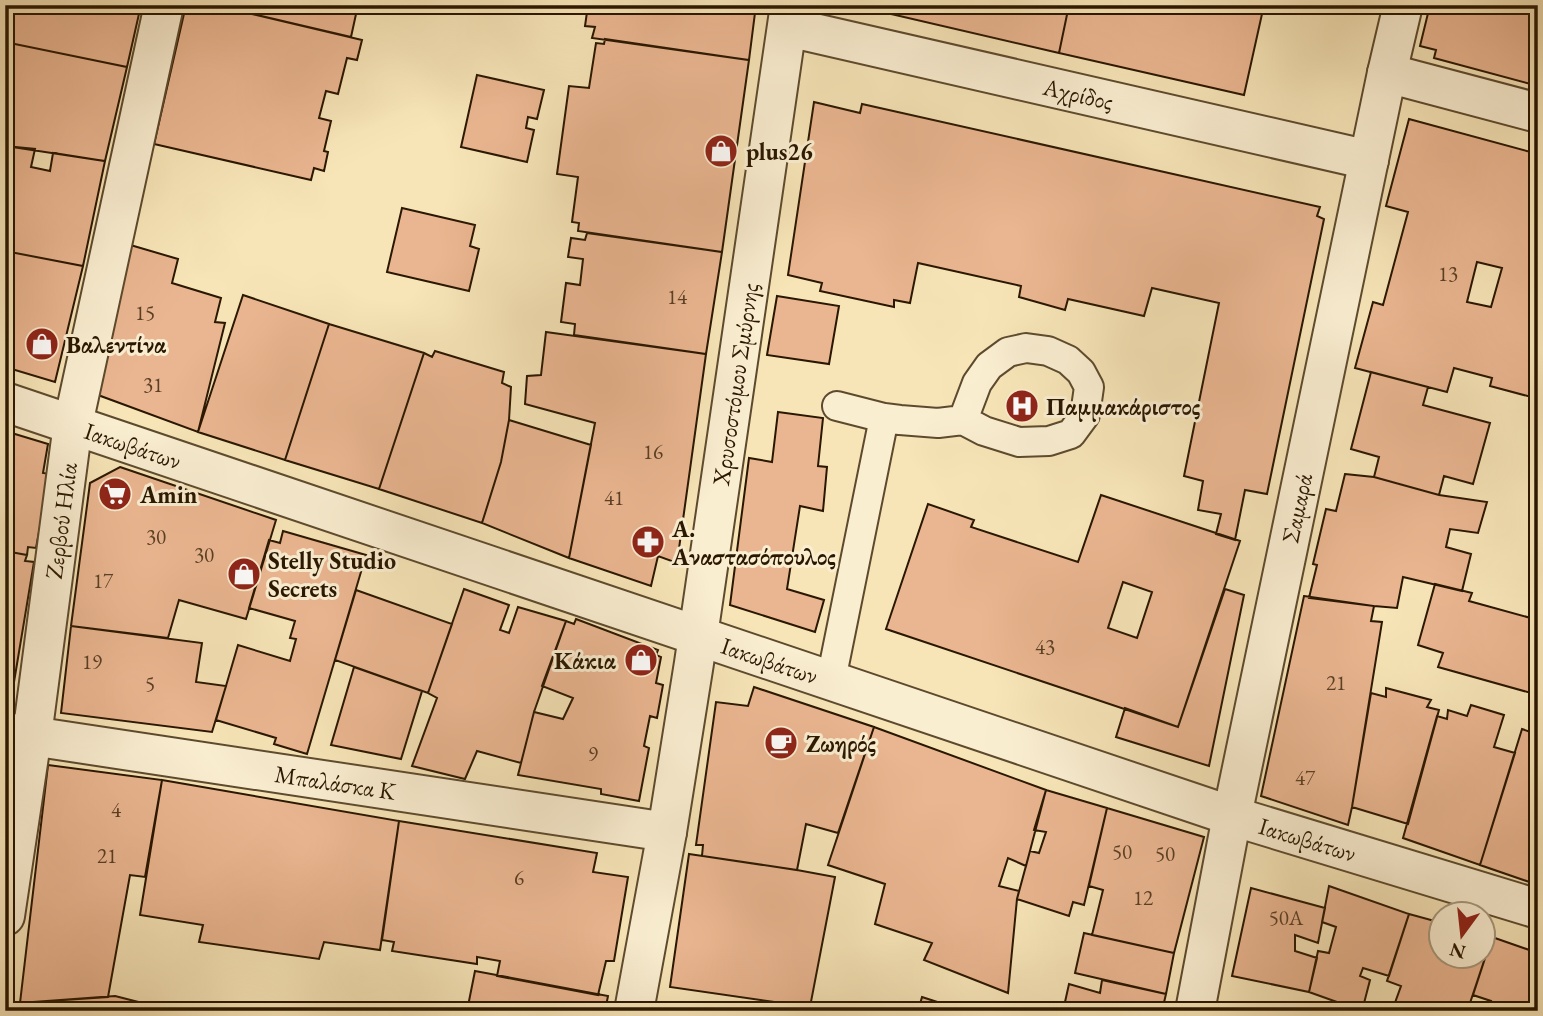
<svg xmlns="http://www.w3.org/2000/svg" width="1543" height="1016" viewBox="0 0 1543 1016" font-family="'EB Garamond',serif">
<rect width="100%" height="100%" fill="#f7e5b8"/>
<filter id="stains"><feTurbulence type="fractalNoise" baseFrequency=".00286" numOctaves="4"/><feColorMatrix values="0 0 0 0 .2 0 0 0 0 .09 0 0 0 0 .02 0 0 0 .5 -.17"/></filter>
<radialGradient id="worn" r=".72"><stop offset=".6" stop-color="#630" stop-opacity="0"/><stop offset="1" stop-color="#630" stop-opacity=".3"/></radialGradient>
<path fill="#eab691" stroke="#2a1700" stroke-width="2" fill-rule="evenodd" d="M5,5H141L127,67L5,42Z
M186,5H214L362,40L357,60L347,58L338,94L326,91L319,118L331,121L324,151L328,152L324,171L314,168L311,180L154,144Z
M214,5H358L351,37Z
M588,5H756L749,60L592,38L595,27L585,26Z
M855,5H893L891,14Z
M893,5H1069L1059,53L891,14Z
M1069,5H1264L1244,95L1059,53Z
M1430,5H1538V86L1434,58L1436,50L1420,46Z
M605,39L749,60L722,252L578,231L579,223L572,222L578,177L557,174L569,86L589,88L596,43L604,44Z
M5,42L127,67L105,161L5,146Z
M477,75L544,90L537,119L528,117L526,128L534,130L527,162L461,147Z
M814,102L860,113L862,104L1320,207L1317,216L1324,219L1267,494L1245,490L1235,540L1216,534L1221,514L1198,510L1203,481L1184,476L1219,303L1152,288L1144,316L1068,299L1065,310L1019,297L1021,286L918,263L910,303L894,300V307L820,291L822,283L788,275Z
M1409,119L1538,154V387L1535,398L1490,386L1492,378L1454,368L1447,392L1355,368L1373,302L1383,305L1408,212L1386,206ZM1477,262L1502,268L1491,307L1467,302Z
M5,146L35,149L31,167L50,171L53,153L105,161L83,266L5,251Z
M402,208L475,225L470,246L479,249L469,291L387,272Z
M587,233L722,252L706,354L574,335L575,324L561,322L566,283L580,285L583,259L568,257L571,238L585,240Z
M127,244L178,259L172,283L221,298L215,322L225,323L198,432L98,395Z
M5,251L83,266L55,382L5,367Z
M243,295L329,324L285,460L198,432Z
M777,296L839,306L829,364L767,355Z
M329,324L424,353L379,489L285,460Z
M546,332L706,354L677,563L658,556L651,586L569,558L595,423L525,404L527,376L541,375Z
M435,351L504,372L502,383L511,387L509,420L501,462L482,523L379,489L424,353L432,357Z
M1371,372L1428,387L1423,405L1490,423L1473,484L1444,476L1439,495L1374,477L1379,457L1351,449Z
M778,412L823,418L818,466L827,467L823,511L800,506L787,589L824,600L815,632L730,605L749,458L772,462Z
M509,420L591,445L569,558L482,523L501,462Z
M5,431L48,444L43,473L50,474L36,548L28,547L27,555L5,551Z
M120,467L276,520L246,619L179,600L168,638L71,626L90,483Z
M1345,474L1374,477L1439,495L1487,502L1478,533L1450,529L1446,547L1471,554L1462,591L1403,577L1397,608L1374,606L1309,598L1317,565L1313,564L1326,509L1336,511Z
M1101,495L1240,541L1178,727L886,629L928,504L974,520L971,527L1078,562ZM1123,582L1152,592L1137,638L1108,628Z
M283,531L366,555L307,754L274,744L276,738L216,720L238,645L290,661L296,639L290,638L295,621L249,608L269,540L280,543Z
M5,551L27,555L25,561L34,562L12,694L5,693Z
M1435,584L1472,593L1469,601L1538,620V695L1438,667L1443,653L1418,645Z
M464,589L509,605L500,630L509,633L518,607L566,621L534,712L521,763L477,751L465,779L412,766L437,698L428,693Z
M1225,589L1244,595L1209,766L1116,737L1125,708L1178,727Z
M356,590L452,624L428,693L335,660Z
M1304,596L1374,606L1371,621L1382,622L1352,807L1348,825L1261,796Z
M576,619L658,650L656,655L661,657L656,683L663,685L657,718L650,716L644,746L649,748L639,801L601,794V789L518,775L534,712L563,719L573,698L542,686L566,621L574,624Z
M71,626L202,643L196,682L226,686L212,732L61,713Z
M354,667L422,691L401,759L331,745Z
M754,687L874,727L838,833L806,824L797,870L702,856L703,845H696L716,702L748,706Z
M1386,688L1431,700L1427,707L1439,710L1408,824L1352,807L1371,693L1386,697Z
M1471,705L1504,715L1494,747L1515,753L1480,865L1403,838L1437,716L1447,719L1448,710L1467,716Z
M874,727L1046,790L1026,866L1008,858L999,886L1019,891L1017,899L1008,993L924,960L932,943L875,924L885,884L828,865Z
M1522,729L1536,734L1538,729V885L1480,865Z
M48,765L162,780L145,877L130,875L108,997L20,1003Z
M162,780L399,821L380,950L324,942L319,959L199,942L203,925L140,915Z
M1046,790L1107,808L1084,905L1073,902L1069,916L1017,899L1030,851L1039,853L1046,832L1034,830Z
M1107,808L1204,837L1174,953L1092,935L1103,890L1089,886Z
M399,821L597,853L593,872L628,877L614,961H606L598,995L497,976L500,961L477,957V964L392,951L394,942L382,940Z
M689,854L797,870L835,877L810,1007L670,987Z
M1329,886L1409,914L1389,976L1363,968L1360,976L1370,980L1362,1011L1309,992L1318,951L1329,953L1336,927L1322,922Z
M1251,888L1325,908L1318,943L1295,935V951L1317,958L1309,992L1232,976Z
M1409,914L1442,923V956H1484V935L1492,937L1469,1006L1459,1003L1456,1011H1392L1401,986L1387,981Z
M1084,933L1174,953L1166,994L1075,973Z
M1492,937L1538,953V1011H1488L1491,1001L1473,995Z
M475,971L608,996L605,1011H467Z
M1102,980L1166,994L1162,1011H1063L1069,984L1100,993Z
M115,996L170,1010V1011H18L20,1003Z
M922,997L965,1011H918Z"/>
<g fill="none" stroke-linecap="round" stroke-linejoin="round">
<defs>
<path id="lane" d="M837,406L884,418L900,420L938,423L963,420L984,431L1019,442L1049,441L1071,434L1085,415L1089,387L1081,372L1068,360L1048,351L1026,348L1008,352L989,366L977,383L963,420
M831,680L884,418"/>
<g id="street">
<path id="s1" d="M788,27L1369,160"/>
<path d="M1387,73L1538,113"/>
<path id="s2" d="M5,402L1232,816L1538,909"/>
<path id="s3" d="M5,732L667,832"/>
<path id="s4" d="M5,916L32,736L73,424L164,5"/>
<path id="s5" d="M634,1011L667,832L694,663L790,5"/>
<path id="s6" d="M1195,1011L1232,816L1387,73L1403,5"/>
</g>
</defs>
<use href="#lane" stroke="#5d4a2e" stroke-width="32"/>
<use href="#street" stroke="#5d4a2e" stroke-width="42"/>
<use href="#lane" stroke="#faeed1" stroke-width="28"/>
<use href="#street" stroke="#faeed1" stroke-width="38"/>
</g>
<defs>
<symbol id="shop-disc" viewBox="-11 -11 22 22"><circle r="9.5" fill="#8f2418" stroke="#faeed1"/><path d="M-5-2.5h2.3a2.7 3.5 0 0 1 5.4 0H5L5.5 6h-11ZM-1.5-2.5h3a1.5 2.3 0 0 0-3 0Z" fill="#fff"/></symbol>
<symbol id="hospital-disc" viewBox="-11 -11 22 22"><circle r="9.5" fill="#8f2418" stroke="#faeed1"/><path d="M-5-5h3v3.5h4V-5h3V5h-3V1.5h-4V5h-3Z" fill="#fff"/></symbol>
<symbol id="supermarket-disc" viewBox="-11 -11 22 22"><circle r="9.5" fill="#8f2418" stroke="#faeed1"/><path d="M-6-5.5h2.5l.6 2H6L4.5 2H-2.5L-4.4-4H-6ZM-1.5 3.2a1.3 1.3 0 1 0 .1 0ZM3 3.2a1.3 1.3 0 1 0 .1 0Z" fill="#fff"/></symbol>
<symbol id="pharmacy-disc" viewBox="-11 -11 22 22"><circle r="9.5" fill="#8f2418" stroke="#faeed1"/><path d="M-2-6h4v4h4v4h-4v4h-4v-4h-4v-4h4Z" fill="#fff"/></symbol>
<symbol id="cafe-disc" viewBox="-11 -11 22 22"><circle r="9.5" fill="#8f2418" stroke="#faeed1"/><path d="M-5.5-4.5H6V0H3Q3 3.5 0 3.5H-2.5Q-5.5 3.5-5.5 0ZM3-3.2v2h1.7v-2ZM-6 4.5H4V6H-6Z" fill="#fff"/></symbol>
</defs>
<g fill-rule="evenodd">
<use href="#shop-disc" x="702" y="132" width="38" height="38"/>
<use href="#shop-disc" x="23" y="325" width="38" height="38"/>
<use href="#hospital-disc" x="1003" y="387" width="38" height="38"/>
<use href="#supermarket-disc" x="96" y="475" width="38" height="38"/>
<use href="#pharmacy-disc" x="629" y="523" width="38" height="38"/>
<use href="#shop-disc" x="225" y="555" width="38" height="38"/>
<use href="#shop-disc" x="622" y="641" width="38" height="38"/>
<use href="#cafe-disc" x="762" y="724" width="38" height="38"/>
</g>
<g text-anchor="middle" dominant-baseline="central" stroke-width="6" stroke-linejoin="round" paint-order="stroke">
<g font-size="21" fill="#5a3f24">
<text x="1448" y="273">13</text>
<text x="677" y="296">14</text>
<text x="145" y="312">15</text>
<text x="153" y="384">31</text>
<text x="653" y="451">16</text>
<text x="614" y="497">41</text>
<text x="156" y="536">30</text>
<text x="204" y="554">30</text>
<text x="103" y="580">17</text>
<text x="1045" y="646">43</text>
<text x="92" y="661">19</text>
<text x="1336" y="682">21</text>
<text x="150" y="683">5</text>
<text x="593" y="753">9</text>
<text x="1305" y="777">47</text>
<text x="116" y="809">4</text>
<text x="1122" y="851">50</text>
<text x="1165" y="853">50</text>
<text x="107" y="855">21</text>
<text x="519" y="877">6</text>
<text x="1143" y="897">12</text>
<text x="1286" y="917">50Α</text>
</g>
<g font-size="24" fill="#2a1700" stroke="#faeed1">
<text stroke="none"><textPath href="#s1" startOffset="298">Αχρίδος</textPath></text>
<text stroke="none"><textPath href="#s5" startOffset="635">Χρυσοστόμου Σμύρνης</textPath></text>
<text stroke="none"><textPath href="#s2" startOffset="135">Ιακωβάτων</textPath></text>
<text stroke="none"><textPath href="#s6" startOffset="513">Σαμαρά</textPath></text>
<text stroke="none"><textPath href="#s4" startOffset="399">Ζερβού Ηλία</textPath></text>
<text stroke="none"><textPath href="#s2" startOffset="807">Ιακωβάτων</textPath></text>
<text stroke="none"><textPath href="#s3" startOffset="334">Μπαλάσκα Κ</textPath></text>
<text stroke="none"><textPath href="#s2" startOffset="1374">Ιακωβάτων</textPath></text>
</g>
<g font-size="24" font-weight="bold" fill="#2a1700" stroke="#faeed1" text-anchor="start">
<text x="746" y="151">plus26</text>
<text x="66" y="344">Βαλεντίνα</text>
<text x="1046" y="406">Παμμακάριστος</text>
<text x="140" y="494">Amin</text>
<text x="672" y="528">Α.<tspan x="672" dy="28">Αναστασόπουλος</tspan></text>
<text x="268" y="560">Stelly Studio<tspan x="268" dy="28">Secrets</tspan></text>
<text x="616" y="660" text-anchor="end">Κάκια</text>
<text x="806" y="743">Ζωηρός</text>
</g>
</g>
<rect width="1543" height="1016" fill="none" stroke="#f7e5b8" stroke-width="28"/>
<rect x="7" y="7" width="1529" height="1002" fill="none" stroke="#2a1700" stroke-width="3.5"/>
<rect x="14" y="14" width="1515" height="988" fill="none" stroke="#2a1700" stroke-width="2"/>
<g transform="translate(1462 935) rotate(195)"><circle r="33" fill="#faeed1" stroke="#a7987d" stroke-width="2"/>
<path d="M0-5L12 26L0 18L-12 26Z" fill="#8f2418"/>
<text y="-10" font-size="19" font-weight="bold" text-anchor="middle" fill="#2a1700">N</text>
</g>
<rect width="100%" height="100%" filter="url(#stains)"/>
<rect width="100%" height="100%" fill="url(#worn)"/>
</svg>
